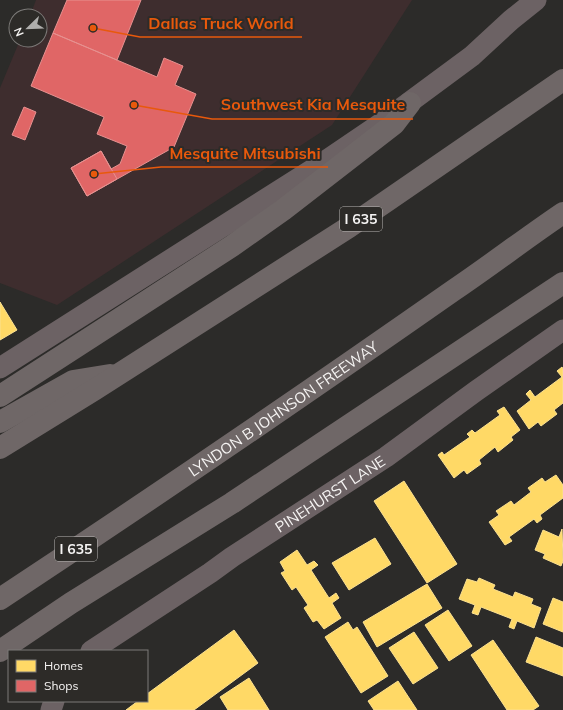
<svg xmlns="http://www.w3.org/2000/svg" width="563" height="710" viewBox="0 0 563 710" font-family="Mulish,sans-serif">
<rect width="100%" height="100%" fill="#2c2b29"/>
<path fill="#3e2d2e" d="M36,0H412L332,125L57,305L0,283V88L20,40H40V16H30Z"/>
<path fill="#ffd966" stroke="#fce190" d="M0,302L17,330L0,340Z
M562,367L563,369V403L554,410L557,414L541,426L538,422L529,429L517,411L531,400L526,394L530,390L535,397L562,377L557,371Z
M504,407L520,430L511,437L513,440L498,452L495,447L479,460L481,464L467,474L464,470L454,478L438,455L442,452L444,455L470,437L467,434L472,430L475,433L500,415L497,411Z
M556,475L563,485V498L540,515L542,519L537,523L534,519L509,537L512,541L505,545L489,522L499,515L496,511L511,501L514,505L531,492L528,488L542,478L545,482Z
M404,481L457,564L427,583L374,501Z
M562,529L563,561L561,566L543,558L545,554L535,550L543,530L559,537Z
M375,538L391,564L349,590L332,563Z
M297,550L307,565L314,561L318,565L311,570L329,598L336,593L339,598L332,603L341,618L324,629L317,620L313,622L304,608L308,605L296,587L292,590L281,573L285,571L280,562Z
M479,578L495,585L493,589L513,597L515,592L533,599L531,604L541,608L534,628L517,621L514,629L509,627L512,619L481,607L478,615L472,613L475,605L459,599L467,579L477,582Z
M427,584L442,608L377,647L363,622Z
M553,598L563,602V632L543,624Z
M448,610L472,646L449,661L425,625Z
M348,622L353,630L357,627L388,676L361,693L325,637Z
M234,630L258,663L194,710H126L138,701H147V694Z
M414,632L438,668L413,684L389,648Z
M536,637L563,648V676L526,662Z
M493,640L539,706L533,710H507L471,655Z
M249,678L269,710H228L220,697Z
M398,681L417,710H374L368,701Z"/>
<path fill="#e06666" stroke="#e79190" d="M67,0H141L117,60L53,33Z
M53,33L157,77L164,58L183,66L175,85L196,94L174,147L87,196L71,168L101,151L111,169L120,164L127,146L97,134L104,117L31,86Z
M24,107L36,112L25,140L12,135Z
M101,151L117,179L87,196L71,168Z"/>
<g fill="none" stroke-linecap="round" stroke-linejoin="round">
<g stroke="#6c6264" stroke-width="21">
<path d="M0,368L324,162L380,124L472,56L511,20L536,0"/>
<path id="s1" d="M91,651L210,573L232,557L386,457L476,391L563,330"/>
<path d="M51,710L54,701"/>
</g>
<g stroke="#6f6767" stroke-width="22">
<path d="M0,396L232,246L283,210L394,124L410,103"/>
<path d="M0,422L73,381L110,375"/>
<path d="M0,448L94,390L349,227L563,80"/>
<path id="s2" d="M0,599C153,498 304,395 454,290C491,265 526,238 563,213"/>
<path d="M0,651L71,603L232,503L563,283"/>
</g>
</g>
<g text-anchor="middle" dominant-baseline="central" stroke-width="4" stroke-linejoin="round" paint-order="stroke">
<g fill="#2d2b28" stroke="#bab8b6" stroke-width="1">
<rect x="340" y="207" width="42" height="24" rx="3"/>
<rect x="55" y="537" width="42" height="24" rx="3"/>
</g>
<g font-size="14" font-weight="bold" fill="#f6f4f3">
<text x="361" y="219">I 635</text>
<text x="76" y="549">I 635</text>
</g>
<g font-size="15" fill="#f6f4f3" stroke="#2d2b28">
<text stroke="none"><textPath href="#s2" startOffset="341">LYNDON B JOHNSON FREEWAY</textPath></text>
<text stroke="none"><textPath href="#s1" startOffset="286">PINEHURST LANE</textPath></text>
</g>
</g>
<path fill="none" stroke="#e8590c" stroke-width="1.5" d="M93 28L140 37H302M134 105L212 119H413M94 174L161 167H328"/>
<g fill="#e8590c" stroke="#2d2b28" stroke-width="1.5">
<circle cx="93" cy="28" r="4"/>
<circle cx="134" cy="105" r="4"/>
<circle cx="94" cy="174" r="4"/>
</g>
<g font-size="16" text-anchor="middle" font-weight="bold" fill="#e8590c" stroke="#2d2b28" stroke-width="4" stroke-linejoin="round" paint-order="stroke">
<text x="221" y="29">Dallas Truck World</text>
<text x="313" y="110">Southwest Kia Mesquite</text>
<text x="245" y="159">Mesquite Mitsubishi</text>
</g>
<rect x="8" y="650" width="140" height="52" fill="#2d2b28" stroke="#7d7b79"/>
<rect x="16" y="660" width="20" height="12" fill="#ffd966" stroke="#7d7b79"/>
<text x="44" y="670" font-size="12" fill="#f6f4f3">Homes</text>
<rect x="16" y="680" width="20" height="12" fill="#e06666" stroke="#7d7b79"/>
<text x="44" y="690" font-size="12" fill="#f6f4f3">Shops</text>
<g transform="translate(28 28) rotate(247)"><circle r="19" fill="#2d2b28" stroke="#7d7b79"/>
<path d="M0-3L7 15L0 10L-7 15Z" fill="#afaeac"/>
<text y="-6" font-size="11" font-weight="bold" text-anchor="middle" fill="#f6f4f3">N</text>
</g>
</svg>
